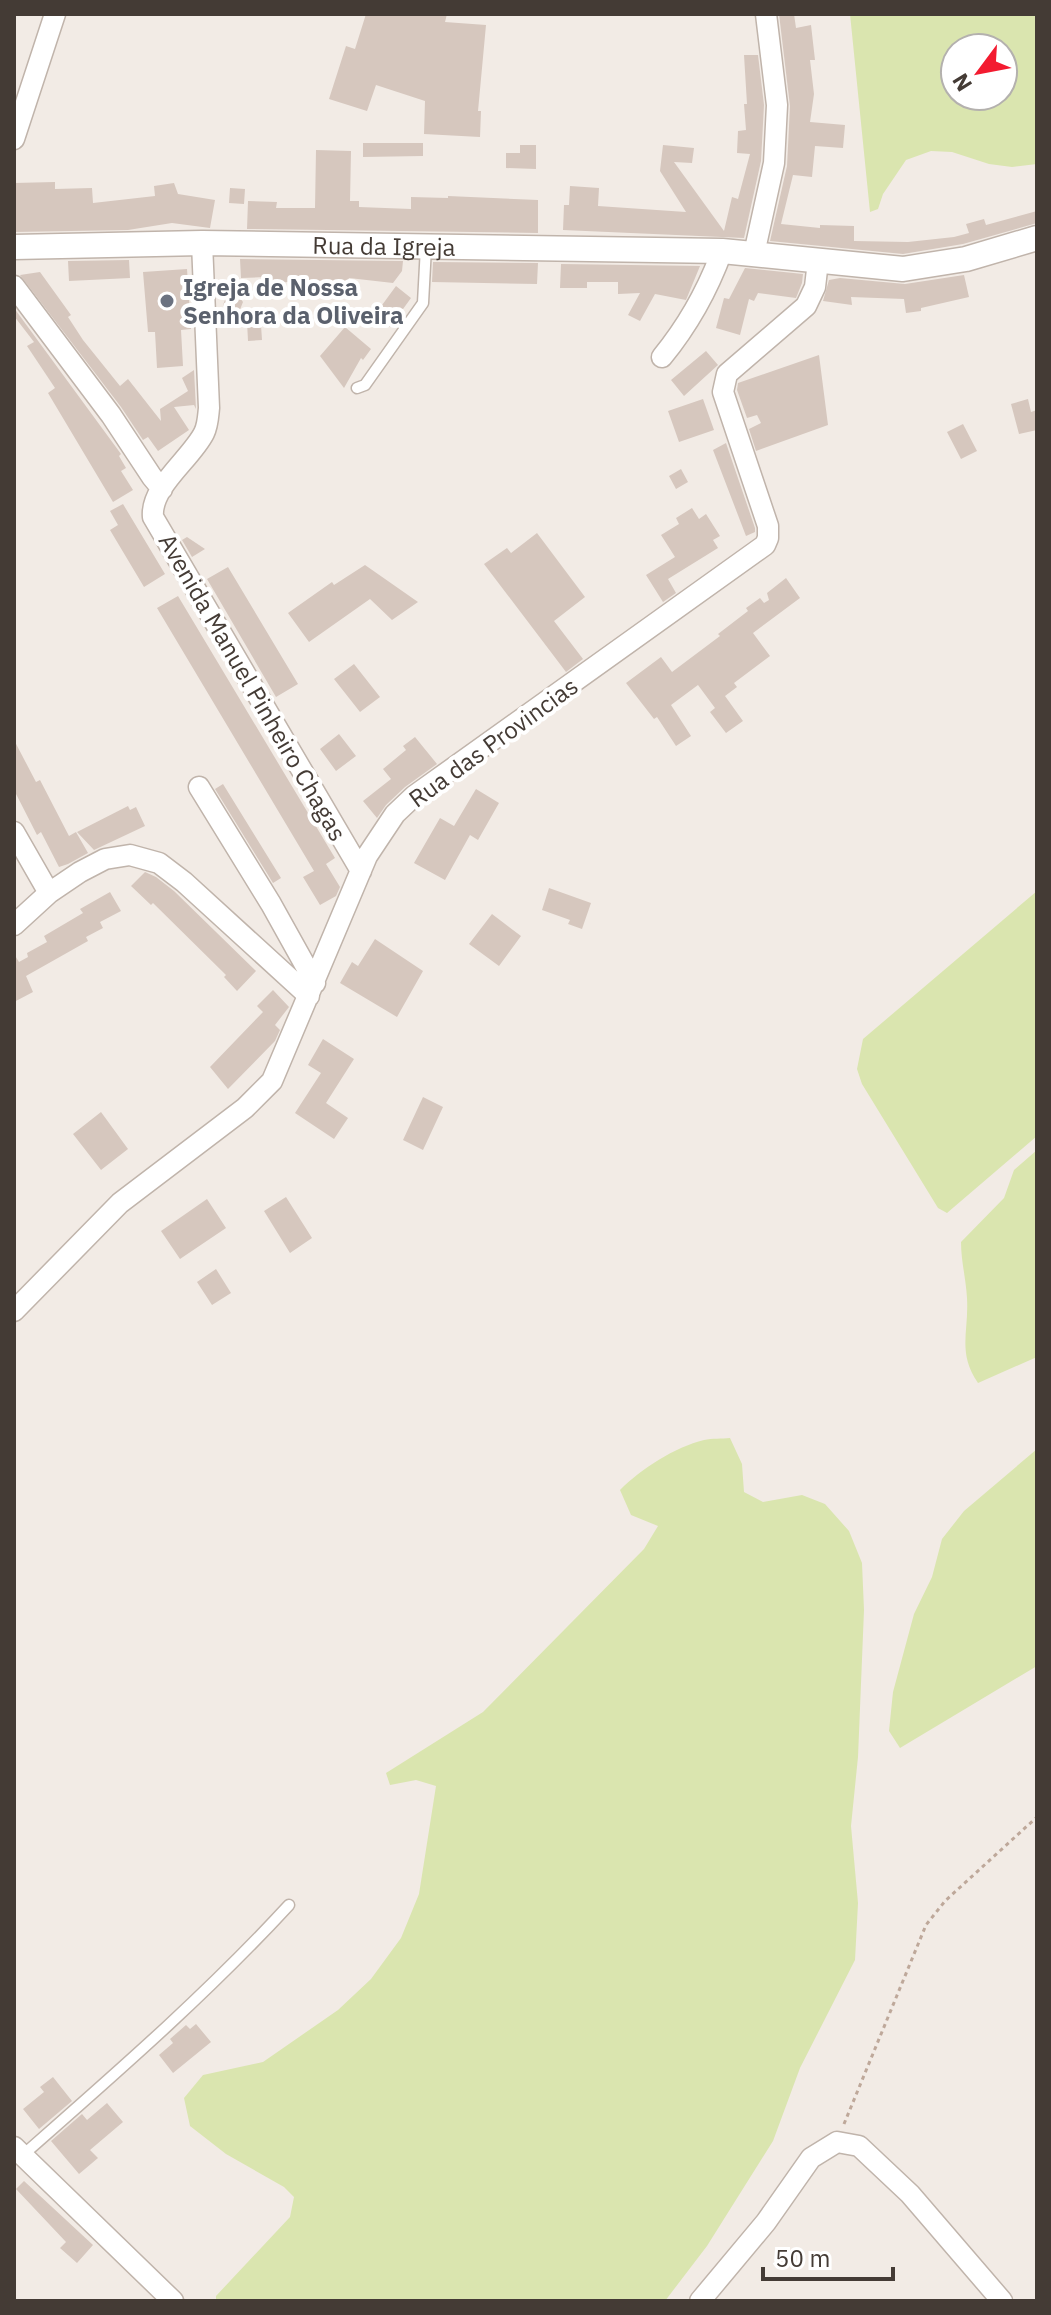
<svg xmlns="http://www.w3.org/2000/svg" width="1051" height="2315" viewBox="0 0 1051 2315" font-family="'IBM Plex Sans',sans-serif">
<rect width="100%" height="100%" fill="#f2ebe5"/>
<path fill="#dae5af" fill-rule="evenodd" d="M850,14H1037V164L1012,167L989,164L952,152L931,151L906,160L883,194L878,209L870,212ZM955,48H1003V96H955Z
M1037,891V1136L947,1213L938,1208L862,1084L857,1069L863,1039Z
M1037,1150V1357L978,1383C957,1352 969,1332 967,1298C966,1279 961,1261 961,1242L1004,1198L1014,1170Z
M730,1438L742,1464L744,1492L763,1502L802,1495L825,1504L849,1531L862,1563L864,1610L858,1757L851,1826L858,1903L855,1960L800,2068L773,2141L707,2246L665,2301H216V2296L290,2217L294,2197L284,2187L226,2154L190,2126L184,2098L203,2075L263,2062L338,2010L371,1979L401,1938L419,1894L436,1786L416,1780L390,1785L386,1773L483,1712L644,1549L658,1526L631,1515L620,1490C641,1469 675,1447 704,1440C712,1438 722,1439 730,1438Z
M1037,1449V1666L900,1748L889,1731L893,1692L914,1614L932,1577L942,1539L964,1511Z"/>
<path fill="#d6c7be" d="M366,14H447L445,22L486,25L478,111H481L480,137L424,134L425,101L376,85L367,111L329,99L346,46L355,49Z
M779,14H794L796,28L811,25L815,60H810L814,94L810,122L845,125L843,148L815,146L812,177L793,175L781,224L820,228V225L854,226V241L908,242L954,237L969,233L966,224L984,219L986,225L1037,211V223L963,244L903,254L770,241L787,166L790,106Z
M744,55H758L764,105L761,161L744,238L563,230L564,205H569L570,186L599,188L598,206L686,212L660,171L663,145L694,148L692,163L674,162L724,231L732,197L738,199L750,154L737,153L738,131L746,130L744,104H747Z
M363,143H423V156L363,157Z
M520,145H536V169L506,168V153H520Z
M316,150L351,151L350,201H359V207L411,209V197L448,198V196L538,200V233L247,229L248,201L277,202L276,208H315Z
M55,182V189L92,188L93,203L155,196L154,186L174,183L178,194L215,200L210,228L172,223L128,230L14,232V183Z
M230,188L245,189L244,204L229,203Z
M240,259L403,261L402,271L393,283L349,278L346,284L334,285L331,290L289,291V282L265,283V277L241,278Z
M129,260L130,278L69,281L68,261Z
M433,262L538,263L537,284L432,282Z
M561,264L700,266L686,300L655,294L640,321L628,315L640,293L618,294V282H587V288H560Z
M745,268L803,274L802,283L796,298L758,293L754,301L749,299L740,335L716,328L724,298L729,299Z
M187,269L191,329L181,330L183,366L157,368L155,332H148L143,272Z
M40,272L71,315L68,317L83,340L120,386L128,379L161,421L160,409L188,391L182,378L194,370L196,409L194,405L174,407L189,430L158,451L148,437L143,440L121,407L20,275Z
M964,275L969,297L921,308V311L906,313L904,299L851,297L852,305L823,301L829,280L840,278L905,284Z
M396,286L411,298L390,327L374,316Z
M237,294L243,302L239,312L229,313L223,305L227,295Z
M14,308L121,454L119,456L126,468L121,471L133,490L113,502L48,393L55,388L27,346L34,342L14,316Z
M257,320L261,325L262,340L248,341L247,321Z
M345,327L371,349L363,360L361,358L344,388L320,356Z
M706,351L718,365L684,396L671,380Z
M819,355L828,425L756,451L749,429L761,423L757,415L747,418L737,390L738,383Z
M703,399L714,430L679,442L668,411Z
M1028,399L1031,412L1037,410V430L1019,434L1011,404Z
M963,424L977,451L961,459L947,432Z
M726,443L755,528V532L746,536L713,450Z
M681,469L688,482L676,489L669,476Z
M123,504L165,574L144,587L110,530L118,525L110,511Z
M692,508L699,519L706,514L720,536L713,540L718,548L668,579L676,593L663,602L646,575L675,557L661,535L679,524L676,518Z
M537,533L585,597L554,621L583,659L566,672L484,564L507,548L511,553Z
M187,537L205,549L192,557L182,540Z
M365,565L418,602L392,620L370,599L309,642L288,613L332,582L334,585Z
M228,567L298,684L276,697L207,579Z
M786,578L800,598L753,633L770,656L734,683L737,687L725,696L743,721L726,733L710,712L715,708L698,685L671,705L691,736L676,746L657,717L654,719L626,683L661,657L672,672L720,636L718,634L748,611L746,608L760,598L764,603L769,600L767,593Z
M178,596L335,858L326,864L340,887L336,896L320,905L303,877L314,871L157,608Z
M354,664L380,697L360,712L334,679Z
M339,734L356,756L336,771L320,749Z
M415,737L437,764L405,787L386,805L377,818L363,801L391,779L383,769L406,750L403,746Z
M14,740L36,782L40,780L69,836L76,832L88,853L68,864L59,867L41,832L37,835L14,790Z
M223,784L281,878L273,883L215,789Z
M476,789L499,803L478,840L470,835L445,880L414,863L440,818L454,826Z
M128,806L130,810L136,807L145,826L94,850L77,832Z
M145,872L156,877L174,891L256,971L237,991L224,977L226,975L153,903L151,905L131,886Z
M549,888L591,903L582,929L568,924L570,920L542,910Z
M110,892L121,911L100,922L103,928L86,937L88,941L26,976L33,992L14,1002V954L19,962L28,957L27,953L47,942L44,936L83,913L80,909Z
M492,914L521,936L499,966L469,944Z
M375,939L423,971L397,1017L340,983L352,962L358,966Z
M273,990L289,1007L275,1025L280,1030L275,1041L228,1089L210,1067L263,1012L257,1006Z
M323,1039L354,1059L326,1103L348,1118L334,1139L295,1113L321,1073L308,1065Z
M423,1097L443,1107L423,1150L403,1140Z
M101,1112L128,1149L101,1170L73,1134Z
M286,1197L312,1238L290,1253L264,1211Z
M207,1199L226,1228L180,1259L161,1231Z
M216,1269L231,1293L212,1305L197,1282Z
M196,2024L211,2042L173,2073L159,2055L173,2043L170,2039L186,2025L190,2029Z
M53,2077L72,2101L39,2129L23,2109L44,2092L40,2087Z
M107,2103L123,2122L90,2150L98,2158L79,2174L51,2141L82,2114L87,2120Z
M24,2181L93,2245L77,2263L60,2248L66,2242L16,2189Z"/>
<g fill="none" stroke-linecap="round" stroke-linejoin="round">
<defs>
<path id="service" d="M357,388L365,385L423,303L426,247
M23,2155C115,2074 206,1995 289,1905"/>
<path id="minor" d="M14,139L55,14
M202,243L209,408C208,417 208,425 204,433C191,459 150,487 153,517L361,871
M754,254L774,163L777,105L766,14
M14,286L111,415L152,477L162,489
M662,357C689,324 707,292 722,251
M199,787L271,904L315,983
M14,832L49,893
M14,925L49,893L80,872L105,859L130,855L159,863L184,882L309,996
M14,1311L120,1203L245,1108L272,1081L367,856L395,814L414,796L765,545L768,538V526L723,392L727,374L806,306L815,287L818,261
M14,2147L173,2301
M700,2301L766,2222L811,2158L837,2142L859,2146L910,2194L1002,2301"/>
<g id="tertiary">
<path id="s1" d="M14,247L202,243L722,251L903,269L966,259L1037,238"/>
</g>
</defs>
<use href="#service" stroke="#c0b4ab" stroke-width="13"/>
<use href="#minor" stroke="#c0b4ab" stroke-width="23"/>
<use href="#tertiary" stroke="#c0b4ab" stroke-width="27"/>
<path stroke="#bea89a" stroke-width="3" stroke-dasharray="4 4" stroke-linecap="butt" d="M844,2124L926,1925L945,1901L1037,1817"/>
<use href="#service" stroke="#fff" stroke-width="10"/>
<use href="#minor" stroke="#fff" stroke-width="20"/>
<use href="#tertiary" stroke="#fff" stroke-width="24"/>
</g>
<circle fill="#6b7280" stroke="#fff" stroke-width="3" cx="167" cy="301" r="8"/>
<g text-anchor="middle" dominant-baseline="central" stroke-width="8" stroke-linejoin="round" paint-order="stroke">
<g font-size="24" fill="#443b35" stroke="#fff">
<text stroke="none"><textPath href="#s1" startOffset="370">Rua da Igreja</textPath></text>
<text transform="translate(253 687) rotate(60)">Avenida Manuel Pinheiro Chagas</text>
<text transform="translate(493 742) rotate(-36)">Rua das Provincias</text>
</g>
<g font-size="24" font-weight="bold" fill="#5b616d" stroke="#fff" text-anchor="start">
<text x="183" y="287">Igreja de Nossa<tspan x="183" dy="28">Senhora da Oliveira</tspan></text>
</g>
</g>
<rect width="1051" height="2315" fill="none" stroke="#443b35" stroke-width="32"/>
<g transform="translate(979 72) rotate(238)"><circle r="38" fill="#ffffff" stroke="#b4b1ae" stroke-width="2"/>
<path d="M0-6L14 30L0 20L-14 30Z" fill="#f31b30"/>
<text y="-12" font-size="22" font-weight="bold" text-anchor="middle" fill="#443b35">N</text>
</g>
<path d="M763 2267v12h130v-12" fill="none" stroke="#443b35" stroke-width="4"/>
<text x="775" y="2267" font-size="24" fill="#443b35" stroke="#ffffff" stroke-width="6" paint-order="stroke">50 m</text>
</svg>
